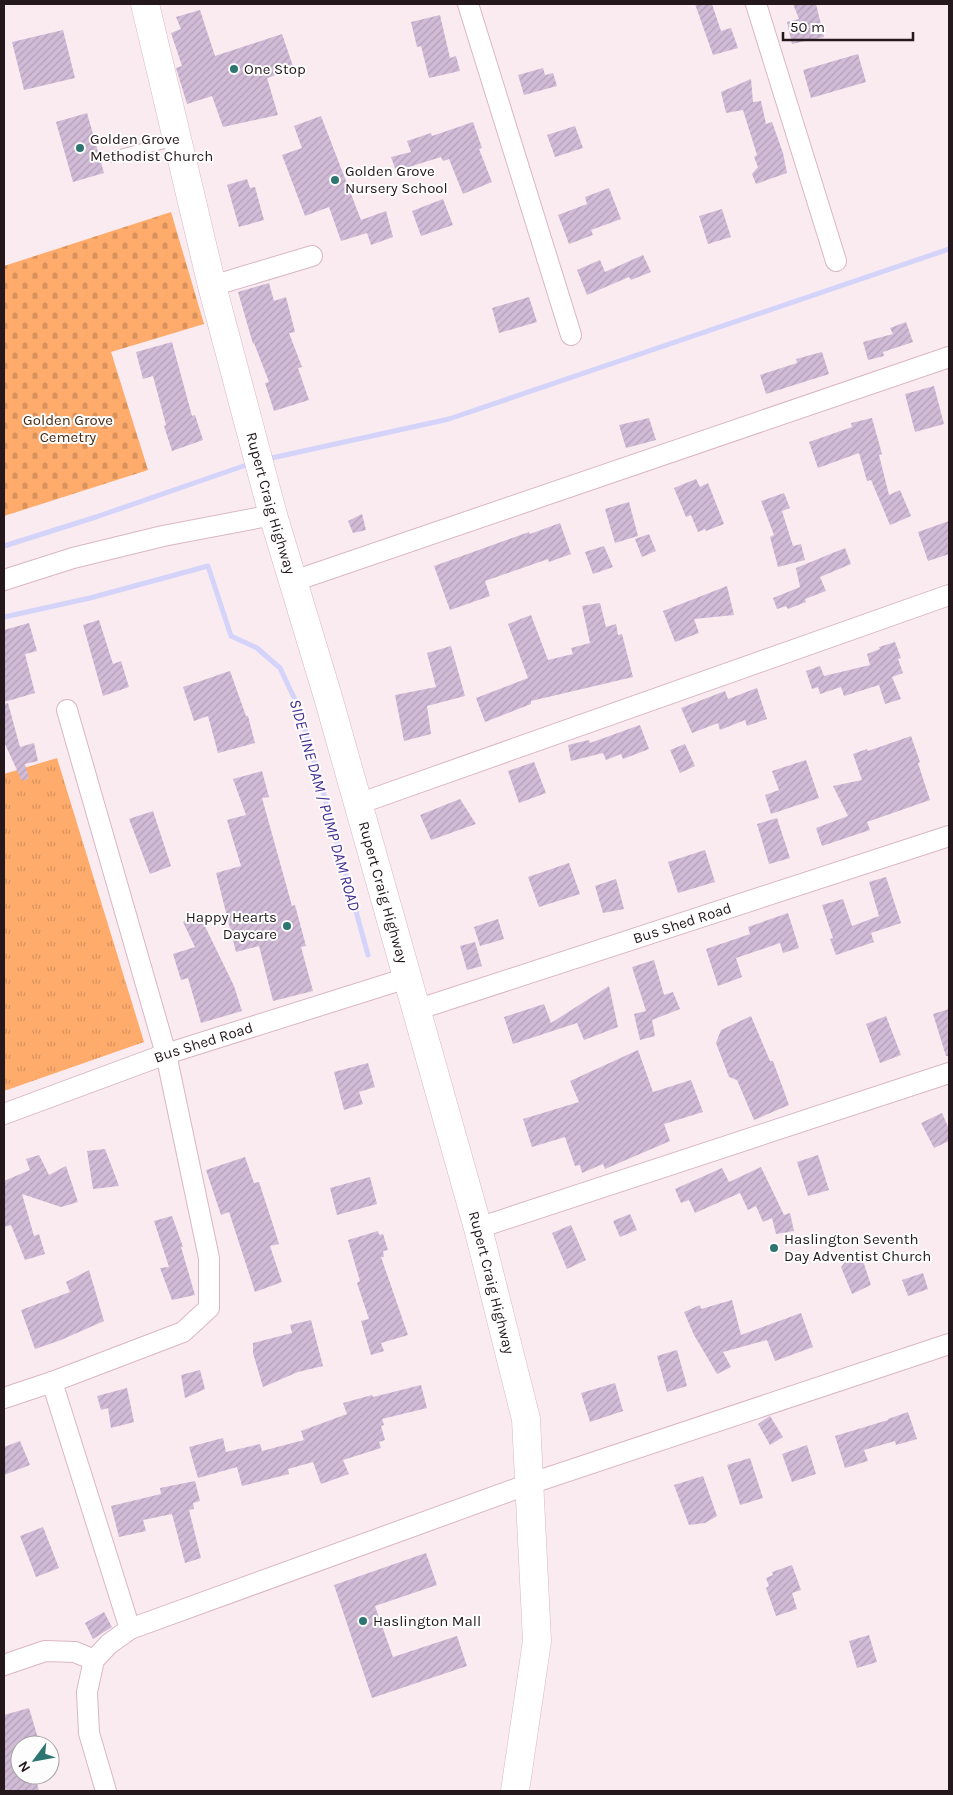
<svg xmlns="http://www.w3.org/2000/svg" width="953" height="1795" viewBox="0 0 953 1795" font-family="Karla,sans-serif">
<defs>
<pattern id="cemetery-stones" width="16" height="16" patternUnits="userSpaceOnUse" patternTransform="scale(1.25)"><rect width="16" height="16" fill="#feab6b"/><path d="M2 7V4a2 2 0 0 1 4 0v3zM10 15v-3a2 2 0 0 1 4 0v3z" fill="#da925c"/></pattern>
<pattern id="park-tufts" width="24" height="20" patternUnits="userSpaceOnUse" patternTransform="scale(1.25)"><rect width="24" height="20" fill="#feab6b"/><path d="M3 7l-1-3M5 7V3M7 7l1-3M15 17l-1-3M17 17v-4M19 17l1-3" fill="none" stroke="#da925c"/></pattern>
<pattern id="building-hatch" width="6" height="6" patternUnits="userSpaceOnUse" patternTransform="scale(1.25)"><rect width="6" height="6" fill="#d1bbd7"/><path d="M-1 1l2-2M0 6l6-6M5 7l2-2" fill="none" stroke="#b3a0b8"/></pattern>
</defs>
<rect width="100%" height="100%" fill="#faebf1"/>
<path fill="url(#cemetery-stones)" d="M171,212L204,324L111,352L148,470L4,516V266Z"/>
<path fill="url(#park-tufts)" d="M57,758L144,1042L4,1091V774Z"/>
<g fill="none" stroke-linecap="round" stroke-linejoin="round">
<path stroke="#d4d3f9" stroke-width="5" d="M267,459L449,419L949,249
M4,546L96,517L252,463
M4,617L90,598L208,566L231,636L257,648L280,668L298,706L319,777L368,955"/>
</g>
<path fill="url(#building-hatch)" d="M695,4H712L721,31L731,28L738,48L713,55Z
M793,4H816L824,37L792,44L787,22L799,19Z
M200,10L215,56L282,34L294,69L267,78L278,115L223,127L212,96L187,104L176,68L182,66L171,33L181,29L176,17Z
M440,15L450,58L456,56L460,71L429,78L421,46L417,47L411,22Z
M63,30L75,78L24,90L12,42Z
M858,54L866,82L811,98L803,70Z
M543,68L545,75L553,73L557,86L524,95L518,75Z
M751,79L753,102L761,101L766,124L772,122L783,153L787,173L756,184L752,174L758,167L754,157L757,155L743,110L726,113L721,92Z
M87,113L104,173L73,182L56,122Z
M321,116L361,220L386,211L393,237L371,245L367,233L341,241L329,207L305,216L282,155L302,148L294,126Z
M473,122L482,148L479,149L492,182L463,194L449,159L443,161L441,157L396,171L391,157L411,152L407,141L431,133L432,136Z
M575,126L583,148L555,157L547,135Z
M247,179L250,188L255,187L264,220L239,227L227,185Z
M609,188L621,219L591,230L593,235L569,244L558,215L587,204L585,197Z
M443,199L453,225L421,236L412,211Z
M722,209L731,237L708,244L699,216Z
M643,255L651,272L631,280L629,277L587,295L577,270L600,260L605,272Z
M269,283L274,301L286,297L295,332L289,333L302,367L298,368L309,400L274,411L265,383L269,382L254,343L253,344L238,292Z
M529,297L537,322L499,333L492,308Z
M906,322L913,342L883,352L884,356L868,360L863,342L893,334L890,328Z
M172,342L192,416L195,415L203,440L172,451L164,426L166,425L153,376L143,379L136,352Z
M822,352L829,374L766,394L760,375L797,363L796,359Z
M934,386L944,424L915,432L905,394Z
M649,418L656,440L626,448L619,425Z
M872,418L882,454L879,455L889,495L900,490L911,516L890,525L871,480L867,481L859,453L818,468L809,442L852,427L851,423Z
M696,479L700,487L708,483L724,524L706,531L705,529L698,532L691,515L686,517L674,488Z
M784,493L790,508L782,511L793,546L801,544L805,560L778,567L770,537L774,535L761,501Z
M629,502L638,536L615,543L605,509Z
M362,514L366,530L353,533L348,521Z
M949,521V554L928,561L918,532Z
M560,523L571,554L549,562L548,559L485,581L490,596L450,610L434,566L529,532L530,534Z
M649,534L656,551L642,557L635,539Z
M604,546L613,567L593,574L585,552Z
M845,548L851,564L820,577L826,591L805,599L806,602L788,609L786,606L777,609L773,598L800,587L796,568Z
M727,586L734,615L694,619L699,633L675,642L663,611Z
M600,603L606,627L616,624L618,635L622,634L633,677L531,701V704L485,722L476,698L528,678L508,624L531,615L548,660L573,654L571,648L590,643L582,606Z
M99,620L113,664L121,661L129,687L103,696L83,625Z
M29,623L37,651L25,654L35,693L4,702V630Z
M895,642L901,658L898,659L903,673L892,677L901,699L885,704L879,685L844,696L841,687L820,694L818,687L812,689L806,671L820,666L824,676L870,665L867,654L880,649L879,647Z
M451,646L465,696L427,706L431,734L404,741L395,695L436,687L427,653Z
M230,671L246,716H248L255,743L218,753L208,716L194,721L183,687Z
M757,688L767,719L747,726L745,720L720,730L718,723L692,733L681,708L725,691L728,699Z
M8,703L20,747L34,743L38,761L25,764L29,778L22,781L4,742V704Z
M640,725L649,749L623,759L621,754L606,760L603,753L571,761L568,745L589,740L590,743Z
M911,736L920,762L918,763L930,800L867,822L870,830L822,846L816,828L848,816L833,786L862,780L853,754L867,749L868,751Z
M685,744L695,766L680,773L670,750Z
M806,760L819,798L771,814L765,795L779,790L772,771Z
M534,762L546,793L519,803L508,771Z
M262,771L269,797L262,798L292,906L295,905L306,946L301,947L313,991L273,1001L259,946L236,952L216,873L241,866L227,820L246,815L233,779Z
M460,799L476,824L431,840L420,815Z
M153,811L171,866L150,874L129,819Z
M777,818L790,858L769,864L757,824Z
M705,850L715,882L678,893L668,862Z
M569,863L580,894L539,907L528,877Z
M886,877L901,923L871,933L874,942L836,955L830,939L833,938L822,905L843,899L852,926L879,916L869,882Z
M616,879L624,909L603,913L595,886Z
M788,913L799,948L783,953L780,943L736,958L742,977L718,986L706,949L750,934L748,927Z
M199,914L234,986L242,1011L201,1023L188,978L181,980L173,954L195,947L183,922Z
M498,919L504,939L480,946L474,927Z
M475,942L482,966L467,970L460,946Z
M654,960L664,995L673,992L680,1009L652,1020L655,1036L640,1040L634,1014L646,1011L632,967Z
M609,986L618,1027L584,1040L577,1023L513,1044L504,1017L544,1004L551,1023Z
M949,1009V1056H946L933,1014Z
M751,1016L770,1061H773L789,1105L754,1120L737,1080L729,1077L716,1043L721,1030Z
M886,1016L901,1055L880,1063L866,1024Z
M638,1050L653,1092L691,1080L703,1112L664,1124L670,1141L605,1169L603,1164L582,1173L580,1165L575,1166L565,1137L532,1147L523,1119L579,1102L570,1081Z
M368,1063L375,1087L359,1092L363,1104L344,1110L334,1072Z
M942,1113L949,1129V1141L934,1148L921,1123Z
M105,1149L119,1186L93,1189L87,1151Z
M39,1155L49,1175L66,1166L78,1202L61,1207L22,1194L34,1236L39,1234L45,1254L25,1260L11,1225L4,1227V1181L30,1170L26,1159Z
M818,1155L829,1190L808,1196L797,1162Z
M245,1157L254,1183L259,1182L274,1228L279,1244L270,1246L282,1282L255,1292L229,1212L221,1215L206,1170Z
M761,1167L784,1215L790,1213L794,1231L776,1234L772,1218L763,1222L756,1206L748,1210L740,1193L695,1213L689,1200L681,1203L675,1189L722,1168L729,1182Z
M370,1177L377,1204L337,1215L330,1188Z
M630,1214L637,1230L620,1237L613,1221Z
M172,1216L183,1247H181L195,1295L172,1300L160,1268L169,1267L154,1221Z
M571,1225L586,1260L567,1269L552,1233Z
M378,1231L379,1235L383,1234L388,1250L383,1251L384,1257H381L408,1335L381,1343L384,1351L371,1355L361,1321L369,1319L357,1283L360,1281L348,1240Z
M860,1252L871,1285L852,1294L841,1267L846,1261V1257Z
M89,1270L104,1321L61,1340L35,1349L21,1310L70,1292L66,1282Z
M923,1273L928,1289L908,1296L902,1280Z
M732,1300L741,1335L801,1313L813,1347L775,1361L767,1340L723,1352L731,1367L717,1374L694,1335L684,1312L700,1305L701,1309Z
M311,1320L323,1366L298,1372L263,1387L253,1353V1343L292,1333L290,1325Z
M677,1350L687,1386L667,1392L657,1356Z
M200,1370L205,1389L185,1398L181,1375Z
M615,1383L623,1411L590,1422L581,1393Z
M421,1385L427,1408L382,1419L384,1425L381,1426L385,1440L379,1442L381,1448L343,1460L349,1474L321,1484L313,1462L288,1469L289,1474L242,1486L237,1467L198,1478L189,1447L223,1438L226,1452L260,1444L262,1451L304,1440L301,1431L347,1414L343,1403L372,1395L373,1397Z
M127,1388L134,1422L111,1428L108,1408L101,1410L97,1396Z
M908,1412L917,1439L896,1445L895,1441L864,1450L868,1461L845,1468L835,1436L888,1420V1419Z
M770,1416L783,1437L770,1445L758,1424Z
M20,1441L30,1465L4,1475V1447Z
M807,1445L816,1474L792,1482L782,1454Z
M750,1458L763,1498L740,1505L727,1465Z
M703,1476L717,1516L705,1523L689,1525L674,1485Z
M195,1481L200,1501L193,1503L194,1509L189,1510L201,1558L185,1563L172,1514L143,1520L146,1531L119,1537L111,1506L161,1494L160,1488Z
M43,1527L59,1568L36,1577L20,1536Z
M426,1553L437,1585L375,1606L393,1657L457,1636L467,1666L372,1698L334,1585Z
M792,1565L801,1590L792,1593L797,1609L776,1616L766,1588L769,1586L766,1578L773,1575L772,1572Z
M104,1612L112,1627L93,1639L85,1623Z
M869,1635L877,1662L857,1668L849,1641Z
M29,1708L40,1745H20V1778L35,1775L39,1791H4V1715Z"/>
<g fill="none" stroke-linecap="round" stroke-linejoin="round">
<defs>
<path id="service" d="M113,157L175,140"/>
<g id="minor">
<path d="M468,4L571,335"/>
<path d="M756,4L836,261"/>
<path d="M212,286L312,256"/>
<path d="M4,580L73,558L163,536L273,515"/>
<path d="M294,581L949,357"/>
<path d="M358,804L949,595"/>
<path id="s1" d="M416,1010L949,836"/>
<path id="s2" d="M4,1114L166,1054L407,978"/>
<path d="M478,1228L949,1073"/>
<path d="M52,1382L130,1629"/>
<path d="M4,1398L52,1382L183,1332L209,1308V1258L166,1054L67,710"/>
<path d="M4,1665L45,1651L75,1652L94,1660"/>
<path d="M106,1791L89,1733L87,1692L94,1660L109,1644L130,1629L529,1484L949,1344"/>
</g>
<g id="primary">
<path id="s3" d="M145,4L212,286L273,515L328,697L478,1228L526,1419L537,1641L515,1791"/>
</g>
</defs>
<use href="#service" stroke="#dab6c5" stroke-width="12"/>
<use href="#minor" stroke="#dab6c5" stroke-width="22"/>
<use href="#primary" stroke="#dab6c5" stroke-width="29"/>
<use href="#service" stroke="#fff" stroke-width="10"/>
<use href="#minor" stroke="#fff" stroke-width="20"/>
<use href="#primary" stroke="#fff" stroke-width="28"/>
</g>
<g fill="#2d7570" stroke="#fdfdfd" stroke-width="2">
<circle cx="234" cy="69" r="5"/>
<circle cx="80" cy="148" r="5"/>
<circle cx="335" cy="180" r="5"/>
<circle cx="287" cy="926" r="5"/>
<circle cx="774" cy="1248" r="5"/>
<circle cx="363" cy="1621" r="5"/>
</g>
<g text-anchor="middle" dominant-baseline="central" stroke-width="4" stroke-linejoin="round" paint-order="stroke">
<g font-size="15" fill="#24181d" stroke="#fdfdfd" text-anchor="start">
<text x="244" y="69">One Stop</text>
<text x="90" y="139">Golden Grove<tspan x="90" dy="17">Methodist Church</tspan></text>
<text x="345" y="171">Golden Grove<tspan x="345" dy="17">Nursery School</tspan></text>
<text x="277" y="917" text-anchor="end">Happy Hearts<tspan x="277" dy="17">Daycare</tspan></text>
<text x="784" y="1239">Haslington Seventh<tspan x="784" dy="17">Day Adventist Church</tspan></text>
<text x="373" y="1621">Haslington Mall</text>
</g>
<g font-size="15" fill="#4b2a0e" stroke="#fdfdfd">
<text x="68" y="420">Golden Grove<tspan x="68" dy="17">Cemetry</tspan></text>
</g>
<g font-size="15" fill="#24181d" stroke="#fdfdfd">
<text stroke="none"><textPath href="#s3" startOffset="515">Rupert Craig Highway</textPath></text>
<text stroke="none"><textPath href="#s3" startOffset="920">Rupert Craig Highway</textPath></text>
<text stroke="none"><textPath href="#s1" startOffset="280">Bus Shed Road</textPath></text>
<text stroke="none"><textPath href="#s2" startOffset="212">Bus Shed Road</textPath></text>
<text stroke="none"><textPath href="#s3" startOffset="1325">Rupert Craig Highway</textPath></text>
</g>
<g font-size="16" font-style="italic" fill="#432d93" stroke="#fdfdfd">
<text transform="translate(325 805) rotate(74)">SIDE LINE DAM / PUMP DAM ROAD</text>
</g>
</g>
<rect width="953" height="1795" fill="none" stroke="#24181d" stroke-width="10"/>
<g transform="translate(35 1760) rotate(238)"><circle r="24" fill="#fdfdfd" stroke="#a6a1a3"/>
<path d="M0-4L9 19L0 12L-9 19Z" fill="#2d7570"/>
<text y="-8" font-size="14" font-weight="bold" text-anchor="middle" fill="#24181d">N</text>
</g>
<path d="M783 32v8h130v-8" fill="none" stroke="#24181d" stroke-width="2.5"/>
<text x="790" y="32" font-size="15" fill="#24181d" stroke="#fdfdfd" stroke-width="4" paint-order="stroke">50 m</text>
</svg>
